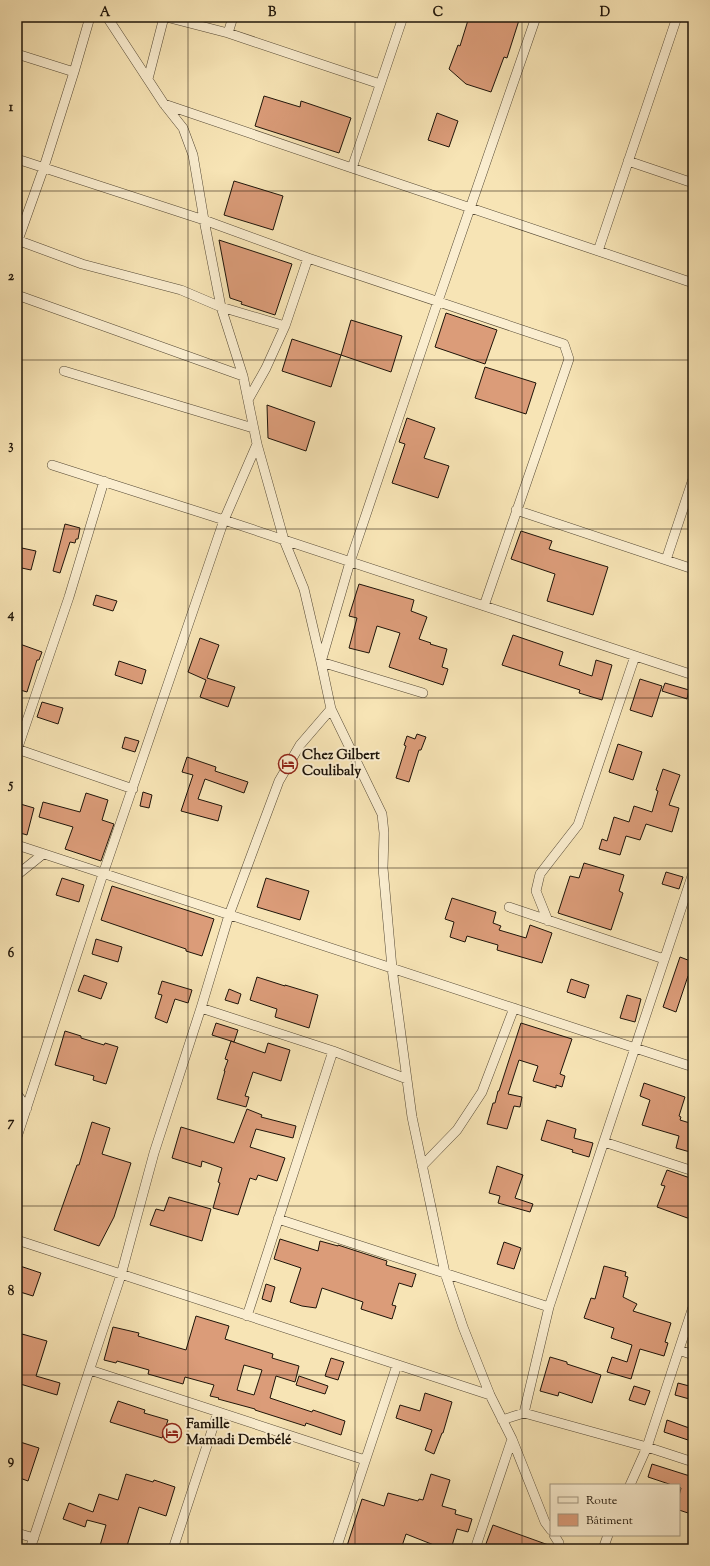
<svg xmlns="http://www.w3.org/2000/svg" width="710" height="1566" viewBox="0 0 710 1566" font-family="'Sorts Mill Goudy',serif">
<rect width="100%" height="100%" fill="#f7e4b5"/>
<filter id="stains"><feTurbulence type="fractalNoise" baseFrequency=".005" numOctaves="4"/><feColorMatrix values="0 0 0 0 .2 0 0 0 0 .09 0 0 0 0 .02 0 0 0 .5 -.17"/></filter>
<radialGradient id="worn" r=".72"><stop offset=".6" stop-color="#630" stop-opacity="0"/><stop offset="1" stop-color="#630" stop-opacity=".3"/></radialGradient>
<path fill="#db9c79" stroke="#1e1409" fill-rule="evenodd" d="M469,17H520L507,58L504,57L491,92L466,84L449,69L458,45L460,46Z
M264,96L300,107L301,101L351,118L339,153L255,126Z
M437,113L458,121L449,147L428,140Z
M234,181L283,196L273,230L224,215Z
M219,240L292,264L275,315L241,304L242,302L230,298Z
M446,313L497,330L485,364L435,347Z
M351,320L402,336L391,372L341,355Z
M292,339L341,355L331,387L282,371Z
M485,367L536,383L526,414L475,398Z
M267,405L315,422L306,451L268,438Z
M407,418L435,428L424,458L449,466L438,498L392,483L405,444L399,442Z
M65,524L80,528L78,539H76L75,543L70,542L60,573L53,571Z
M521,531L552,541L549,549L608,567L593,615L547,601L555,574L511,559Z
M17,547L36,551L31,570L17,567Z
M359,584L414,600L411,611L427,617L419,639L431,643L430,644L447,649L442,667L448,669L443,685L389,667L400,633L377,626L369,653L349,648L357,618L349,616Z
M96,595L117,601L113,611L93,605Z
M513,635L563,652L559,665L592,676L596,660L612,665L602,700L579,693L580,690L502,665Z
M200,638L219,645L207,678L235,687L228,707L200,697L206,680L188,672Z
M17,643L42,652L39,660H37L27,692L17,689Z
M119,661L146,670L142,684L115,675Z
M640,679L662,686L652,717L630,710Z
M665,683L689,690L687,699L662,691Z
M42,702L63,708L58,724L37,717Z
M417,734L426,737L421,750H419L409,782L396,778L406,746L404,745L407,736L415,739Z
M125,737L139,741L135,752L122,748Z
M618,744L642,752L633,780L609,772Z
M187,757L216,767L215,771L248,782L244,793L205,779L198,799L222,806L218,821L181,811L193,775L182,772Z
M663,769L680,775L669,805L679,808L672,832L646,824L640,840L626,836L620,855L599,849L602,839L607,841L614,817L629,822L634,806L652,812L658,791L656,790Z
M143,792L152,795L149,808L140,806Z
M86,793L108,800L102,820L114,824L101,861L65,849L73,827L39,817L43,802L80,812Z
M17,803L34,808L27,835L17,832Z
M584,863L624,875L619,891L623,893L611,930L558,913L570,876L579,878Z
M666,872L683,877L679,889L662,884Z
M62,878L84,885L79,902L56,895Z
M266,878L309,891L300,920L257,907Z
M112,886L214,919L202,956L186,951V949L101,920Z
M452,898L496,912L493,923L501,926L499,930L526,938L530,925L552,933L542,963L497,950L498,945L467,936L465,942L450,937L454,922L445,919Z
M96,939L122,947L118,962L92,954Z
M680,957L693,962V977L688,976L676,1012L663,1007Z
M84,975L107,983L101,999L78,991Z
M257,977L285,986V985L318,995L309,1028L275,1017L277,1009L250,1000Z
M571,979L589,985L585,998L567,992Z
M162,981L192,990L188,1003L175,999L167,1023L155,1018L162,995L158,994Z
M229,989L241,994L238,1004L225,1000Z
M627,995L641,999L635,1022L620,1018Z
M216,1023L238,1030L234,1042L212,1035Z
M521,1023L572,1039L560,1074L565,1076L562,1087L556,1085V1088L533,1081L538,1066L519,1060L508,1094L522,1097L520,1107L514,1106L507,1129L487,1124L493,1103H495L498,1091H499Z
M65,1031L81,1036V1038L104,1045L105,1043L118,1047L106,1084L93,1080L94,1076L55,1065Z
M231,1041L265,1053L268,1043L290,1050L281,1081L253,1072L245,1096L249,1097L246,1107L217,1099L225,1071H224L228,1060L225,1059Z
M644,1083L685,1097L679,1116L681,1117L680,1120L693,1124V1143L690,1152L676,1148L679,1136L642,1125L650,1100L640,1096Z
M247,1109L262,1115L261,1117L296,1126L293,1138L256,1129L250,1147L285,1158L277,1181L258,1175L256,1180L250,1178L238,1215L213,1208L220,1183L218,1182L222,1168L202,1161L201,1167L172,1158L181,1127L234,1143Z
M547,1120L576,1129L574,1138L593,1143L589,1157L572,1152L573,1150L541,1140Z
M92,1122L110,1128L102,1154L131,1163L114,1217L99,1246L54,1230L77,1165H79Z
M497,1166L523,1175L515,1198L533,1204L530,1212L498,1203L500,1196L489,1193Z
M667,1170L693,1179V1220L657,1207L665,1186L661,1185Z
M169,1197L211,1209L202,1241L150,1225L156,1209L164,1211Z
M280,1239L318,1251L320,1241L338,1246V1245L387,1261L386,1265L416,1274L412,1287L399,1283L392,1305L396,1306L392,1319L361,1309L363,1302L322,1288L316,1308L302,1306L290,1302L301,1268L274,1259Z
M504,1242L521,1248L514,1269L497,1264Z
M17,1265L41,1273L33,1296L17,1291Z
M604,1266L626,1272L625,1276L628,1277L623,1297L637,1304L633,1311L671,1323L665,1342L668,1343L664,1356L640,1349L631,1379L607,1372L612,1357L627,1362L632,1345L611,1338L614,1328L584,1318L591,1298L595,1299Z
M266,1284L275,1287L271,1302L262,1299Z
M196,1316L229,1326L225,1339L273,1354L272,1358L299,1366L295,1382L276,1376L270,1398L312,1412L313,1410L345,1421L341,1435L306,1423L305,1426L255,1410V1409L218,1399L219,1398L210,1396L214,1385L185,1377L183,1384L148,1374L149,1370L117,1361L116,1363L104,1360L113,1327L139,1333L138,1336L186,1350ZM244,1365L262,1370L254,1395L237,1390Z
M22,1334L47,1341L36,1376L60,1383L57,1395L17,1383V1350Z
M550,1357L567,1362V1364L601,1375L592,1403L559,1392L558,1396L540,1391Z
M331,1358L344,1362L338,1380L325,1376Z
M299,1376L328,1386L325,1394L296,1385Z
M678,1383L693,1387V1400L675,1395Z
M634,1386L650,1391L645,1405L629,1400Z
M425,1393L452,1402L443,1433H442L434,1454L425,1450L432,1430L396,1418L400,1405L420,1411Z
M118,1401L145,1410L144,1413L168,1420L162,1438L110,1422Z
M667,1420L692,1429L688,1440L664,1432Z
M17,1441L39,1448L28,1481L17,1477Z
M652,1464L693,1477V1509L691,1514L679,1510V1496L681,1488L679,1487V1485H672L648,1477Z
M126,1474L153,1482L154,1480L175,1487L166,1516L139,1507L126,1549H99L106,1525L87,1520L85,1527L63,1519L69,1503L93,1512L99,1494L118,1500Z
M431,1474L450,1480L442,1506L456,1510L455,1514L472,1519L468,1532L457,1529L451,1549H444L406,1534L401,1549H346L362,1499L384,1506L388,1493L418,1501L419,1499L423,1500Z
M493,1525L554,1547V1549H484Z"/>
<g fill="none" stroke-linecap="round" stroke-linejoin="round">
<defs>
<path id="minor" d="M107,17L164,104L183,128L193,155L204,220L221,307L243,376L257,444L284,540L304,589L321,662L331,709L382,814L384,833L383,868L392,968L412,1117L445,1273L463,1327L490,1395L512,1439L545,1522L551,1530
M166,17L228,33L380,84
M228,33L233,17
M17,54L74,72
M148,79L164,17
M164,104L352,168L693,283
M17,159L204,220L308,258L564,344L569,359L484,606
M628,161L693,183
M352,168L403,17
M17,240L82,264L181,290L221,307L285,326
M17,243L44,167L74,72L90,17
M598,251L677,17
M17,295L243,376
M64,371L253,428
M248,400L266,368L285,326L308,258
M52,465L224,520L693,675
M516,510L693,569
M666,560L693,479
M423,693L321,662L350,562L438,301L536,17
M17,749L133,789
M17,750L69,597L104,481
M17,845L693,1067
M17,875L43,854
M509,907L664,959
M548,921L536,891L540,874L550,861L578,825L635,656
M201,1008L333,1051L407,1079
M17,1094L27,1108
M17,1137L103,874L224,520L257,444
M604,1142L693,1171
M422,1166L457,1130L482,1092L514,1008
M278,1219L549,1307
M17,1240L490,1395
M247,1316L333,1051
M679,1350L693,1355
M90,1370L365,1460
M524,1413L549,1307L693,873
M502,1420L524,1413L647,1447L693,1462
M630,1485L647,1447L693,1307
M17,1533L34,1538
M554,1535L559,1543L560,1549
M30,1549L121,1275L154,1153L201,1008L229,915L279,781L300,745L331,709
M173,1549L218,1412
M336,1549L397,1365
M475,1549L512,1439
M603,1549L608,1535"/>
</defs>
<use href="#minor" stroke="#544834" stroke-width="10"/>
<use href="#minor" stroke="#faedcf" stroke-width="9"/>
</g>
<path fill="none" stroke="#1e1409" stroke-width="1" stroke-opacity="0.55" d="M188,17V1549M355,17V1549M522,17V1549M17,191H693M17,360H693M17,529H693M17,698H693M17,868H693M17,1037H693M17,1206H693M17,1375H693"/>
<defs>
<symbol id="hotel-ring" viewBox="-11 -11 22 22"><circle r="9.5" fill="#faedcf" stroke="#8f2418" stroke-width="1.5"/><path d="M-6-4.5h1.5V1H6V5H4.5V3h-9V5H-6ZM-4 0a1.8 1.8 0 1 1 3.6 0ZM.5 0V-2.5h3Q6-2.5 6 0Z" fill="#8f2418"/></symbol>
</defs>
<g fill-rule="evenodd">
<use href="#hotel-ring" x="277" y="753" width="22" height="22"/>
<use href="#hotel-ring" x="161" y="1422" width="22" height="22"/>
</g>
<g text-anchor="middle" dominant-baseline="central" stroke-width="4" stroke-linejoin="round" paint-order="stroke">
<g font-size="14" font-weight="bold" fill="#1e1409" stroke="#faedcf" text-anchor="start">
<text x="302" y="756">Chez Gilbert<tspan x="302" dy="16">Coulibaly</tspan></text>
<text x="186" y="1425">Famille<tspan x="186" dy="16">Mamadi Dembélé</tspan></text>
</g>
</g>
<rect width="710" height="1566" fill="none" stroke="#f7e4b5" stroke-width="44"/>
<rect x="550" y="1484" width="130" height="52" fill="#faedcf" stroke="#a29680"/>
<rect x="558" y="1497" width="20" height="6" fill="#faedcf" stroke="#a29680"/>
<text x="586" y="1504" font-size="12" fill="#1e1409">Route</text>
<rect x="558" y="1514" width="20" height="12" fill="#db9c79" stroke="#a29680"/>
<text x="586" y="1524" font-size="12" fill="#1e1409">Bâtiment</text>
<rect x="22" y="22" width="666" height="1522" fill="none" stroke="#1e1409" stroke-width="1.5"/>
<g font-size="13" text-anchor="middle" font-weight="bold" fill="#1e1409">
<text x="105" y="16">A</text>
<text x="272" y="16">B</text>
<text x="438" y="16">C</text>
<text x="605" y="16">D</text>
<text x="11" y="111">1</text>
<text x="11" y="280">2</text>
<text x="11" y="449">3</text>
<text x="11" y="618">4</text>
<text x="11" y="788">5</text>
<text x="11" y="957">6</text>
<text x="11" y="1126">7</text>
<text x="11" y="1295">8</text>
<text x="11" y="1464">9</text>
</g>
<rect width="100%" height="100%" filter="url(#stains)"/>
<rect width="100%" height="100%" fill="url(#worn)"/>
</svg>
